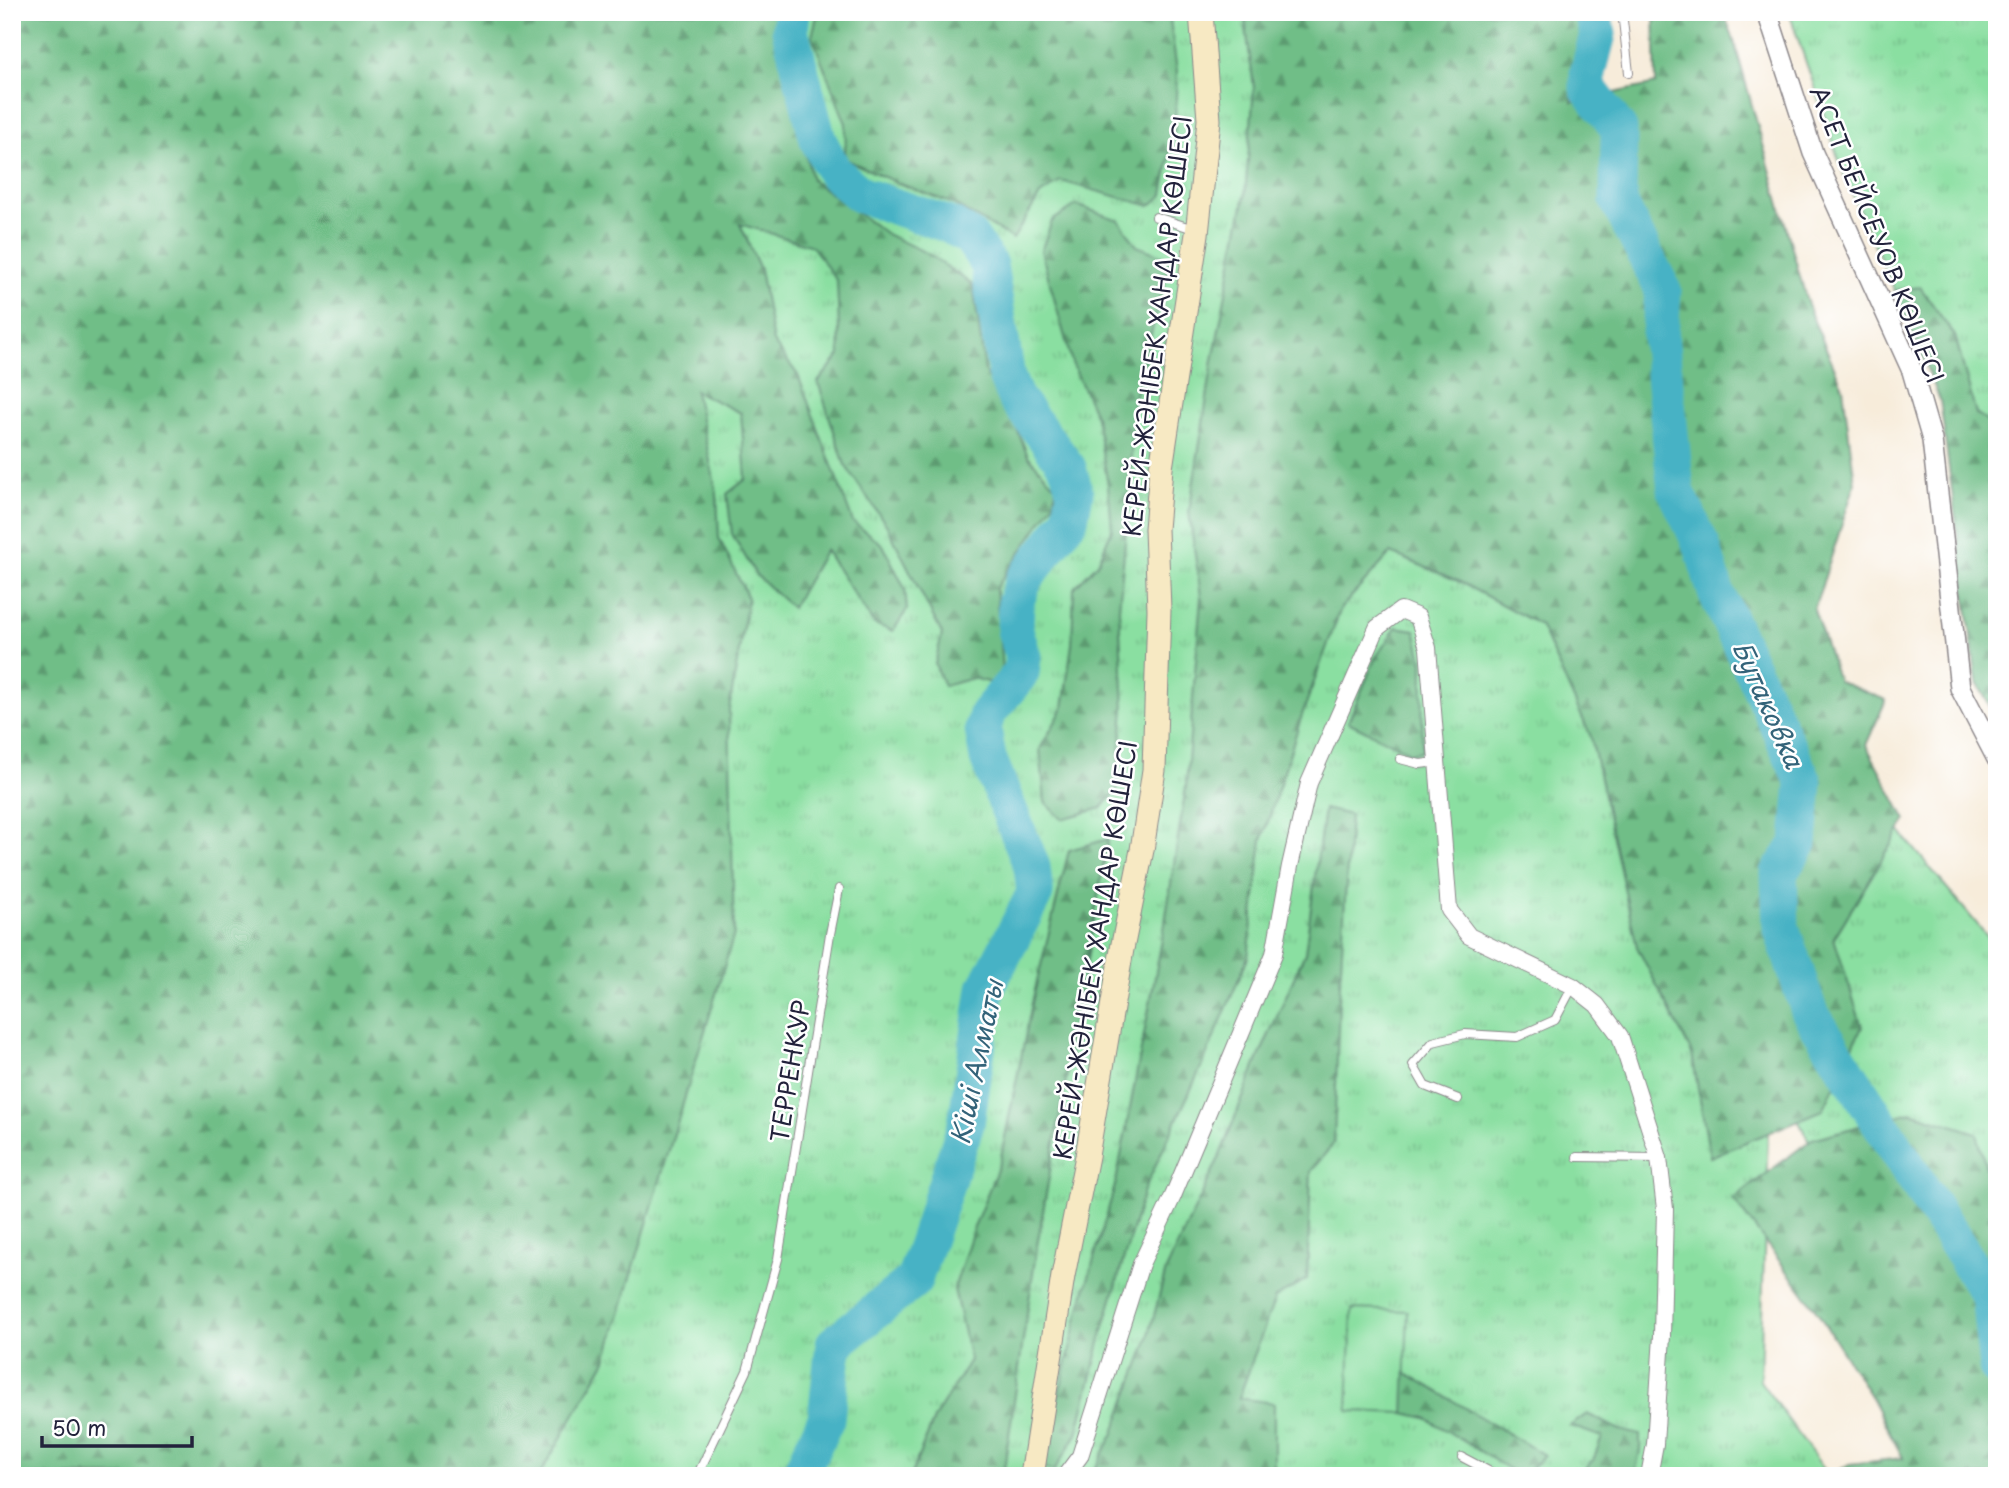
<svg xmlns="http://www.w3.org/2000/svg" width="2009" height="1488" viewBox="0 0 2009 1488" font-family="'Playpen Sans',sans-serif">
<defs>
<pattern id="grass-tufts" width="24" height="20" patternUnits="userSpaceOnUse" patternTransform="scale(1.75)"><rect width="24" height="20" fill="#8adfa1"/><path d="M3 7l-1-3M5 7V3M7 7l1-3M15 17l-1-3M17 17v-4M19 17l1-3" fill="none" stroke="#77bf8c"/></pattern>
<pattern id="forest-firs" width="22" height="20" patternUnits="userSpaceOnUse" patternTransform="scale(1.75)"><rect width="22" height="20" fill="#6fbe87"/><path d="M5 1l3.5 6h-7zM16 11l3.5 6h-7z" fill="#5b9a70"/></pattern>
</defs>
<rect width="100%" height="100%" fill="#fff"/>
<filter id="ink" filterUnits="userSpaceOnUse"><feTurbulence type="fractalNoise" baseFrequency=".0143" numOctaves="2"/><feDisplacementMap in="SourceGraphic" scale="14" xChannelSelector="R" yChannelSelector="G"/><feConvolveMatrix kernelMatrix="1 2 1 2 8 2 1 2 1" color-interpolation-filters="sRGB"/></filter>
<filter id="wash" filterUnits="userSpaceOnUse"><feTurbulence type="fractalNoise" baseFrequency=".00686" numOctaves="4" result="noise"/><feDisplacementMap in="SourceGraphic" scale="28" xChannelSelector="R" yChannelSelector="G"/><feGaussianBlur stdDeviation="1.57" result="paint"/><feColorMatrix in="noise" values="0 0 0 0 0 0 0 0 0 0 0 0 0 0 0 0 0 1.4 0 .05"/><feComposite in="paint" operator="in"/></filter>
<g filter="url(#wash)">
<rect width="100%" height="100%" fill="#f7ecda"/>
<path fill="url(#grass-tufts)" stroke="#56806e" stroke-width="2" d="M12,12H1352L1607,480L1997,948V1476H1983L1770,1066L1760,1381L1829,1476H12Z
M1789,12H1987L1997,25V428L1976,415L1955,336L1920,287L1895,291L1845,178Z"/>
<path fill="url(#forest-firs)" stroke="#487061" stroke-width="2" d="M12,12H775L774,25L812,180L888,235L927,253L973,285L985,371L1011,415L1028,456L1056,487L1054,503L996,588L1002,671L992,683L973,678L944,686L935,664L942,634L887,526L845,465L818,382L840,355L837,281L812,246L740,224L760,269L773,342L798,375L853,522L883,545L905,589L907,610L893,631L874,624L825,550L792,608L756,575L732,534L727,494L746,479L741,413L695,391L717,494L719,538L748,598L729,710L734,934L606,1360L539,1476H12Z
M818,12H1169L1177,71L1175,127L1163,195L1150,206L1061,181L1040,195L1013,239L951,203L895,182L845,159L846,124L812,36Z
M1244,12H1584L1572,102L1656,84L1654,12H1723L1732,34L1810,312L1843,387L1855,484L1814,610L1838,681L1886,700L1866,745L1906,820L1834,938L1862,1027L1823,1110L1710,1157L1692,1054L1637,947L1591,737L1540,625L1458,581L1391,553L1341,608L1302,715L1262,840L1248,957L1205,1059L1144,1190L1105,1323L1077,1434L1054,1471L1041,1468L1081,1304L1116,1182L1164,929L1186,786L1201,597L1189,512L1213,360L1245,195L1254,88Z
M1076,205L1119,220L1137,246L1171,259L1134,398L1129,497L1119,609L1124,709L1117,790L1102,808L1062,819L1045,802L1040,749L1063,708L1072,644L1074,588L1098,563L1112,529L1108,485L1096,417L1072,363L1041,251L1052,221Z
M1920,287L1955,336L1976,414L1997,428V719L1977,683L1940,400L1895,291Z
M1396,627L1415,630L1423,663L1422,751L1411,753L1348,722L1375,659Z
M1324,809L1350,815L1339,1002L1334,1143L1311,1171L1307,1279L1275,1298L1239,1398L1274,1403V1476H1091L1113,1435L1146,1346L1166,1270L1218,1160L1259,1057L1305,953Z
M1108,839L1037,1246L1003,1476H908L911,1474L935,1417L970,1360L954,1289L974,1227L1000,1162L1033,998L1069,850Z
M1911,1112L1977,1133L1997,1211V1476H1829L1849,1464L1903,1458L1872,1399L1814,1307L1733,1199L1812,1139Z
M1405,1372L1544,1455L1523,1476H1520L1426,1418L1404,1413Z
M1587,1414L1620,1430L1640,1435V1450L1635,1476H1577L1593,1460L1602,1437L1570,1426Z"/>
<path fill="#8adfa1" stroke="#56806e" stroke-width="2" d="M1352,1309L1408,1311L1404,1413L1348,1411Z"/>
<g fill="none" stroke-linecap="round" stroke-linejoin="round">
<path stroke="#47b2c5" stroke-width="37" d="M792,12L790,30L818,140L834,172L861,195L952,226L971,238L989,265L1007,378L1015,397L1068,468L1075,493L1070,519L1024,580L1016,601L1015,630L1023,657L1021,673L987,714L983,729L988,758L1032,867L1035,893L986,988L966,1124L914,1280L834,1344L826,1419L799,1476
M1592,12L1598,34L1588,73V88L1619,129L1618,201L1663,290L1660,336L1676,491L1702,546L1716,592L1804,782L1799,843L1779,873L1781,927L1809,1011L1989,1295L1997,1367"/>
</g>
</g>
<g filter="url(#ink)">
<g fill="none" stroke-linecap="round" stroke-linejoin="round">
<defs>
<path id="service" d="M1622,12L1629,73
M1156,217L1197,230
M1400,759L1420,764L1436,762
M1458,1099L1425,1086L1413,1065L1433,1042L1465,1034L1517,1037L1555,1020L1573,986
M1577,1157L1659,1158
M1462,1457L1498,1476
M697,1476L747,1371L778,1259L830,934L839,889"/>
<path id="minor" d="M1065,1476L1080,1456L1141,1264L1173,1196L1274,954L1290,866L1309,783L1377,628L1401,610L1418,617L1428,648L1449,910L1469,936L1573,986L1597,1005L1620,1036L1659,1158L1665,1209L1662,1336L1655,1444L1649,1476"/>
<path id="tertiary" d="M1767,12L1813,153L1912,371L1932,440L1960,688L1997,759"/>
<path id="secondary" d="M1032,1476L1063,1276L1087,1156L1122,949L1142,850L1154,770L1159,610L1156,529L1161,468L1197,234L1209,120L1201,12"/>
</defs>
<use href="#service" stroke="#8c878a" stroke-width="10"/>
<use href="#minor" stroke="#8c878a" stroke-width="18"/>
<use href="#tertiary" stroke="#8c878a" stroke-width="22"/>
<use href="#secondary" stroke="#8c878a" stroke-width="25"/>
<use href="#service" stroke="#fff" stroke-width="8"/>
<use href="#minor" stroke="#fff" stroke-width="16"/>
<use href="#tertiary" stroke="#fff" stroke-width="19"/>
<use href="#secondary" stroke="#f7e9c3" stroke-width="23"/>
</g>
</g>
<g text-anchor="middle" dominant-baseline="central" stroke-width="5" stroke-linejoin="round" paint-order="stroke">
<g font-size="24" fill="#22223b" stroke="#fff">
<text transform="translate(1878 234) rotate(68)">АСЕТ БЕЙСЕУОВ КӨШЕСІ</text>
<text transform="translate(1156 326) rotate(-83)">КЕРЕЙ-ЖӘНІБЕК ХАНДАР КӨШЕСІ</text>
<text transform="translate(1094 950) rotate(-81)">КЕРЕЙ-ЖӘНІБЕК ХАНДАР КӨШЕСІ</text>
<text transform="translate(789 1071) rotate(-81)">ТЕРРЕНКУР</text>
</g>
<g font-size="26" font-style="italic" fill="#336379" stroke="#fff">
<text transform="translate(1769 704) rotate(66)">Бутаковка</text>
<text transform="translate(976 1062) rotate(-78)">Кіші Алматы</text>
</g>
</g>
<rect width="2009" height="1488" fill="none" stroke="#fff" stroke-width="42"/>
<path d="M42 1436v10h150v-10" fill="none" stroke="#22223b" stroke-width="3.5"/>
<text x="52" y="1436" font-size="21" fill="#22223b" stroke="#ffffff" stroke-width="5" paint-order="stroke">50 m</text>
</svg>
